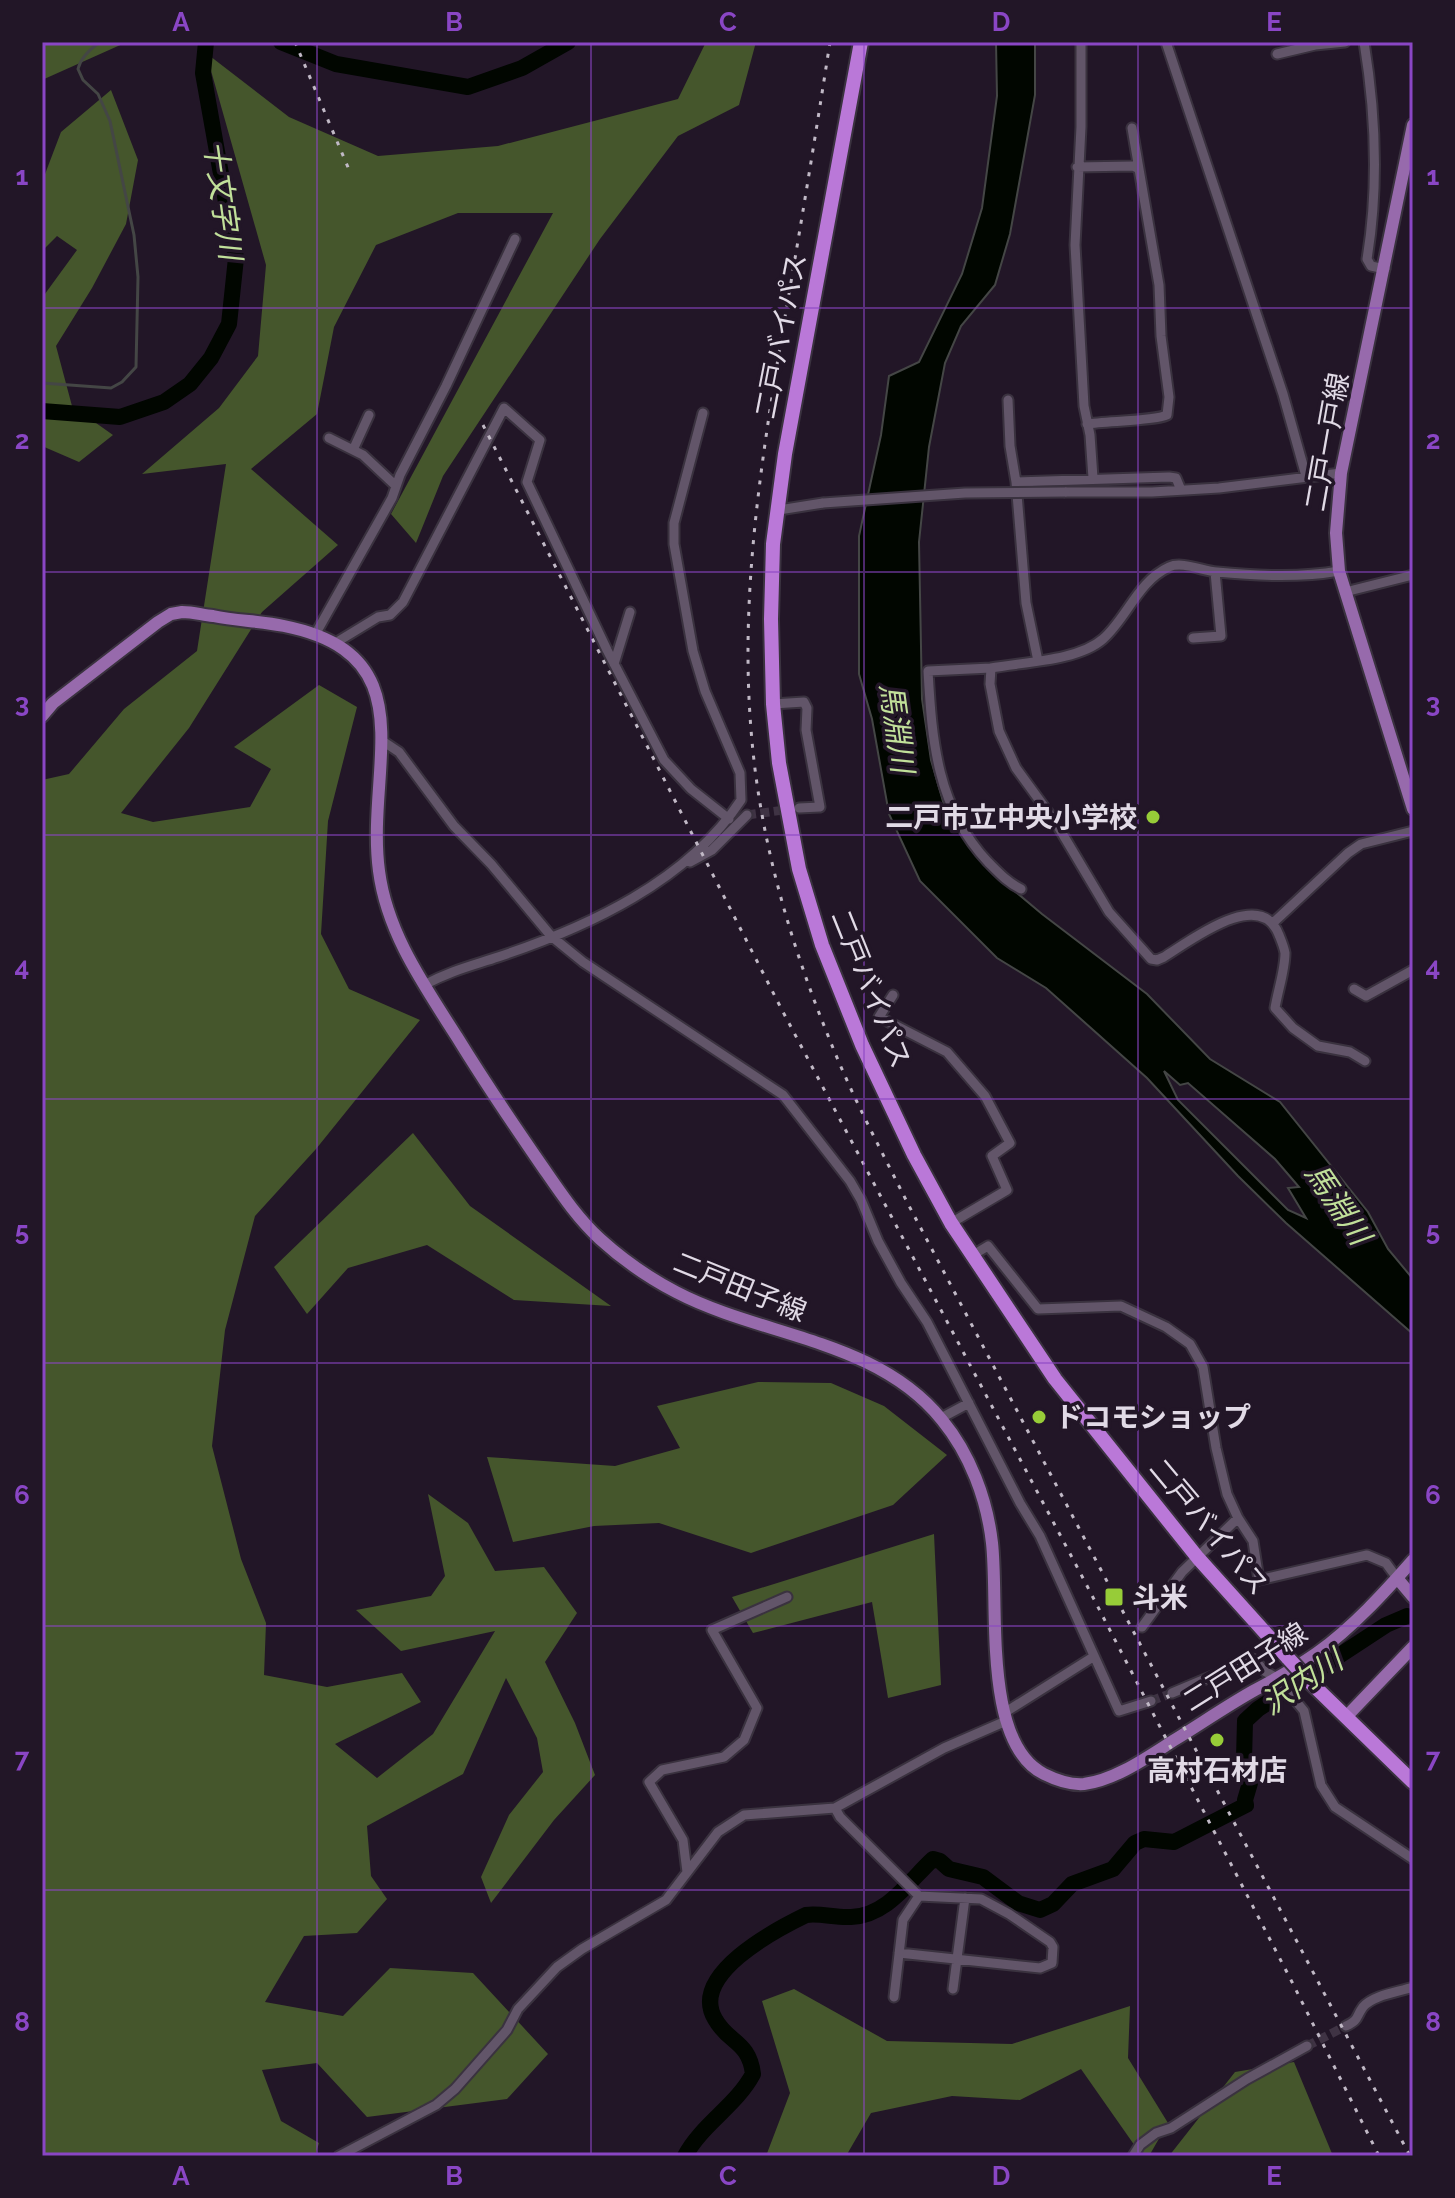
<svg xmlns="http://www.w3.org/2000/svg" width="1455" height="2198" viewBox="0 0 1455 2198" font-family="Raleway,'Noto Sans JP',sans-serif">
<rect width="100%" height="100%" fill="#221627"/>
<path fill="#45562c" d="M42,42H127L42,80Z
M706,42H756L739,105L678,136L600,239L443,476L416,543L391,514L553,213H458L376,245L334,327L317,414L251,469L338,545L262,612L189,728L121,813L153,822L250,807L271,769L234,747L319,685L357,707L328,821L321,934L349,989L420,1020L316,1149L255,1216L225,1330L212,1446L241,1559L266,1623L264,1675L327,1687L402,1673L421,1702L335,1744L377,1778L433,1734L495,1631L401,1651L356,1610L431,1596L445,1576L428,1494L468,1523L495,1571L544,1567L577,1613L545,1662L575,1723L595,1775L554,1820L491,1903L481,1877L509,1815L543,1772L537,1738L506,1678L463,1774L367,1826L371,1876L387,1899L357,1933L304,1936L265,2002L343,2016L390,1968L473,1973L548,2054L507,2099L367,2117L317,2063L262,2070L281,2121L319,2143L315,2156H42V780L69,774L124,709L197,651L226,464L142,474L219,408L258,356L266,265L206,53L289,117L378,156L498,146L678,99Z
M111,90L138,160L126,224L92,288L56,346L72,406L113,435L79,462L42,446V298L77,250L57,236L42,251V182L61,132Z
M413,1133L470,1206L611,1306L514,1300L427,1245L348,1268L307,1314L274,1267Z
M758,1382L831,1383L884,1406L947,1455L893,1505L751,1553L659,1523L594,1526L513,1542L487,1457L615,1466L680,1448L657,1406Z
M934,1534L941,1685L888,1698L872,1602L753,1633L732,1597Z
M794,1989L887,2041L1012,2044L1130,2006L1128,2058L1168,2123L1149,2156H1142L1081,2069L1020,2100L952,2096L871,2113L846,2156H766L790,2093L762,2001Z
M1294,2062L1333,2156H1169L1235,2072Z"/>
<path fill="#010600" stroke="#444645" stroke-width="2" fill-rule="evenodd" d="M996,42H1035V95L1010,234L995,285L961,326L945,363L929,447L919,542L922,699L931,760L947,815L986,867L1042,914L1147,994L1210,1059L1280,1102L1368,1212L1388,1249L1413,1279V1334L1286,1223L1238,1176L1147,1078L1046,988L997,958L920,881L889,814L872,719L859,674V536L881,435L889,376L919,362L962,274L982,208L997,96ZM1164,1071L1180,1085L1188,1083L1275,1159L1299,1187L1288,1188L1306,1218L1288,1210L1178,1100Z"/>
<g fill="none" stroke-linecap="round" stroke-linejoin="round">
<path stroke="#444645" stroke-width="3" d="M42,383L111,388L122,382L136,367L138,277L134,235L110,121L98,94L83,80L78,69C81,57 90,49 100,42"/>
<path stroke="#010600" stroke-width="16" d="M281,42L336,64L468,87L522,68L568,42
M42,411L120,417L164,402L190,384L211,358L229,324L236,258L203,73L206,42
M685,2156C702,2124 736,2106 753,2074C749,2041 728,2043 715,2019C689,1975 775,1930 806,1915C821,1913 835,1918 851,1917C887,1916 909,1881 933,1859L940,1861L949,1869L983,1877L1018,1903L1040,1910L1053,1904L1072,1884L1113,1869L1135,1843L1144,1839L1174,1842L1246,1805L1245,1800L1250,1783L1244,1759L1245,1721L1258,1709L1386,1625L1407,1616"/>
<path stroke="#3f3344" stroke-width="9" stroke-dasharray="9 4.5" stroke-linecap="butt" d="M747,815L791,809
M1151,1701L1172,1693
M1307,2046L1346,2026"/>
<defs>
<path id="minor" d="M1081,42V127L1075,245L1084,406L1090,435L1093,478
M1166,42L1283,394L1306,476
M1364,42C1376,115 1379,186 1367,259L1371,266L1385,269
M1277,54L1315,45L1345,42
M1132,128L1139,169
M1077,167L1133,166L1139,169L1159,285L1161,336L1169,397L1167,415C1154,421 1106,421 1087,424
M1008,400L1010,446L1016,482
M329,438L363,455L396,486
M353,450L369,415
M1065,492H1152L1219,488L1341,473
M779,510L823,503
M1339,571C1300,578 1257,576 1217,572C1203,571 1182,561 1169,567C1138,581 1127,618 1103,639C1078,661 1023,662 991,668L990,684L999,731L1016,768L1056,823L1109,912L1151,959L1157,960L1164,957C1190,941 1261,886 1279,935C1281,940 1284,947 1285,953C1285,970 1278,990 1275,1008L1293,1028L1318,1046L1350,1052L1365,1061
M1345,592L1413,575
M316,633L392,498L400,475L446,386L515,239
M1193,638L1221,636L1215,572
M337,642L378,617L390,615L403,602L504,408L540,440L527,482L607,650L664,760L691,789L729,819
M1038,661L1026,603L1016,482L1169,477L1176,478L1181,490
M614,664L630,612
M991,668L928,671C932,741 937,808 988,862C999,873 1007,882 1021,889
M773,704L804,702L807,708L806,730L820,807L799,808
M381,740L399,752L454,826L491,864L551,936L583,962L783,1095L850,1181L861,1200L878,1241L901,1283L927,1322L1020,1503L1040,1536L1119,1711L1151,1701
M690,862L712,850L747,815
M1274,922L1348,853L1361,844L1413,831
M424,985C450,971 471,966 498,957C588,927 688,881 741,800L740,773L705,691L693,651L674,544V523L703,413
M1354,989L1366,996L1413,970
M893,995L879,1017L947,1052L985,1096L1010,1143L992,1156L1007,1190L951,1223
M973,1255L988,1246L1038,1309L1121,1306L1166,1327L1190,1344L1203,1367L1216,1448L1227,1494L1238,1518L1253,1541L1259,1580L1367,1555L1386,1563L1397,1578
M941,1418L969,1403
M1142,1627L1182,1572L1238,1518
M1172,1693L1253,1659L1266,1672L1277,1678L1304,1711L1321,1785L1335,1807L1413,1859
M1004,1713L1093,1657
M835,1808L840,1817L919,1896L981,1899L1009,1914L1050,1942L1053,1947L1052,1963L1040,1968L899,1953
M687,1872L683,1840L649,1782L662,1770L724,1757L744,1740L757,1708L712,1630L787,1597
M953,1989L965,1898
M894,1997L903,1920L919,1896
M1346,2026C1360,2019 1355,2018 1363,2007C1373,1995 1399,1992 1413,1987
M339,2156L436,2105L455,2089L507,2030L518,2009L557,1967L582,1949L666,1900L718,1832L744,1815L835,1808L944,1748L1006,1721
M1133,2156L1140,2145L1156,2133L1171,2128L1247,2079L1307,2046"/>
<path id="major" d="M1413,125L1341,473L1336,533L1339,571L1413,809
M42,716L53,703L158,622L171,614L182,612C194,612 202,615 213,616C236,621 261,621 284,626C429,655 365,767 379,871C387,933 424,985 457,1037C484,1081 513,1124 542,1166C560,1192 577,1218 600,1239C622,1259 649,1278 676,1292C762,1337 877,1339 942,1420C970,1454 987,1499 992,1543C999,1604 982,1743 1044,1774C1056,1780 1071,1785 1084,1784C1116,1780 1149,1756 1176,1739C1202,1723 1228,1705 1255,1690C1276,1679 1297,1667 1317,1653C1353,1627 1384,1593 1413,1560
M1397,1578L1413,1597
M1346,1717L1413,1647"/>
<path id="highway" d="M861,42L785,454L773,544L771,619L773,704L779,763L799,869L822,945L862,1045L914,1155L951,1223L1055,1379L1198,1558L1288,1658
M1310,1682L1413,1782"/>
</defs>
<use href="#minor" stroke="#3a323f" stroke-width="13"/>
<use href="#major" stroke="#3a323f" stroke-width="16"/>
<use href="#highway" stroke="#3a323f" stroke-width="18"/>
<use href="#minor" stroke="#625569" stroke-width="9"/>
<use href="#major" stroke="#976aac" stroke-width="12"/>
<use href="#highway" stroke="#ba78d8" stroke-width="14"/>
<path stroke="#c1b9c6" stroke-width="3" stroke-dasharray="4 8" stroke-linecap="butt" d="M295,42L350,172
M830,42C815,139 799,237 782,334C760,470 739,602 752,741C761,843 791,945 829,1038C851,1094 880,1148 907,1202L1410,2156
M483,425L782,1010L1084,1580L1292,1982L1379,2156"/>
<defs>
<path id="minor-bridge" d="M823,503L965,493L1065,492"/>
<path id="highway-bridge" d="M1288,1658L1310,1682"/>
</defs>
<use href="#minor-bridge" stroke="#3a323f" stroke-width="13" stroke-linecap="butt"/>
<use href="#highway-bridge" stroke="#3a323f" stroke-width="18" stroke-linecap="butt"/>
<use href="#minor-bridge" stroke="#625569" stroke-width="9"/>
<use href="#highway-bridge" stroke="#ba78d8" stroke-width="14"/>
</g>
<path fill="none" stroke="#8a46c5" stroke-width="2" stroke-opacity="0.55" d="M317,42V2156M591,42V2156M864,42V2156M1138,42V2156M42,308H1413M42,572H1413M42,835H1413M42,1099H1413M42,1363H1413M42,1626H1413M42,1890H1413"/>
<g fill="#97cc38" stroke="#221627" stroke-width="3">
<circle cx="1153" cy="817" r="8"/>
<circle cx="1039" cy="1417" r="8"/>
<rect x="1104" y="1587" width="20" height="20" rx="4"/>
<circle cx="1217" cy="1740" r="8"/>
</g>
<g text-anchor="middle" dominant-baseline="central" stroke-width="7" stroke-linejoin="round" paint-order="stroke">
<g font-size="28" fill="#e1dae6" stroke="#221627">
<text transform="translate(781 336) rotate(-79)">二戸バイパス</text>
<text transform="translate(1327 442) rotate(-80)">二戸一戸線</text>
<text transform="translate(871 989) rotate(68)">二戸バイパス</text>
<text transform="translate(740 1287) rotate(22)">二戸田子線</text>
<text transform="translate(1209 1527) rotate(50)">二戸バイパス</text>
<text transform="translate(1245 1667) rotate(-32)">二戸田子線</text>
</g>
<g font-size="28" font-weight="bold" fill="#e1dae6" stroke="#221627" text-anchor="start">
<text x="1137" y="817" text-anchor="end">二戸市立中央小学校</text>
<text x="1055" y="1417">ドコモショップ</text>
<text x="1132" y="1597">斗米</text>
<text x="1217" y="1770" text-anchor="middle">高村石材店</text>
</g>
<g font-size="30" font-style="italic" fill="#c1e09a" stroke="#221627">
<text transform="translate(223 200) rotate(82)">十文字川</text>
<text transform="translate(897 728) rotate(82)">馬淵川</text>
<text transform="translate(1338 1204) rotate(56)">馬淵川</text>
<text transform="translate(1302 1682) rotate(-34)">沢内川</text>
</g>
</g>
<rect width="1455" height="2198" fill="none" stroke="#221627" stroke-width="88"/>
<rect x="44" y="44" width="1367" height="2110" fill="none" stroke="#8a46c5" stroke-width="3"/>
<g font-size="26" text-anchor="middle" font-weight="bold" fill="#8a46c5">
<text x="181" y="31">A</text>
<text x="454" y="31">B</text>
<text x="728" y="31">C</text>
<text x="1001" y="31">D</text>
<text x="1274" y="31">E</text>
<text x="22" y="185">1</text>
<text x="1433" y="185">1</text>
<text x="22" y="449">2</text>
<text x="1433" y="449">2</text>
<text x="22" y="712">3</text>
<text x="1433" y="712">3</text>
<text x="22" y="976">4</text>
<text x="1433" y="976">4</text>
<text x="22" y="1240">5</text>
<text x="1433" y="1240">5</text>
<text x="22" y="1504">6</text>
<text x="1433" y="1504">6</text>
<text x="22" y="1767">7</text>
<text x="1433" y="1767">7</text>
<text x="22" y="2031">8</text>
<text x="1433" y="2031">8</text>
<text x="181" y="2185">A</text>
<text x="454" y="2185">B</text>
<text x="728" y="2185">C</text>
<text x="1001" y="2185">D</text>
<text x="1274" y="2185">E</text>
</g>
</svg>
